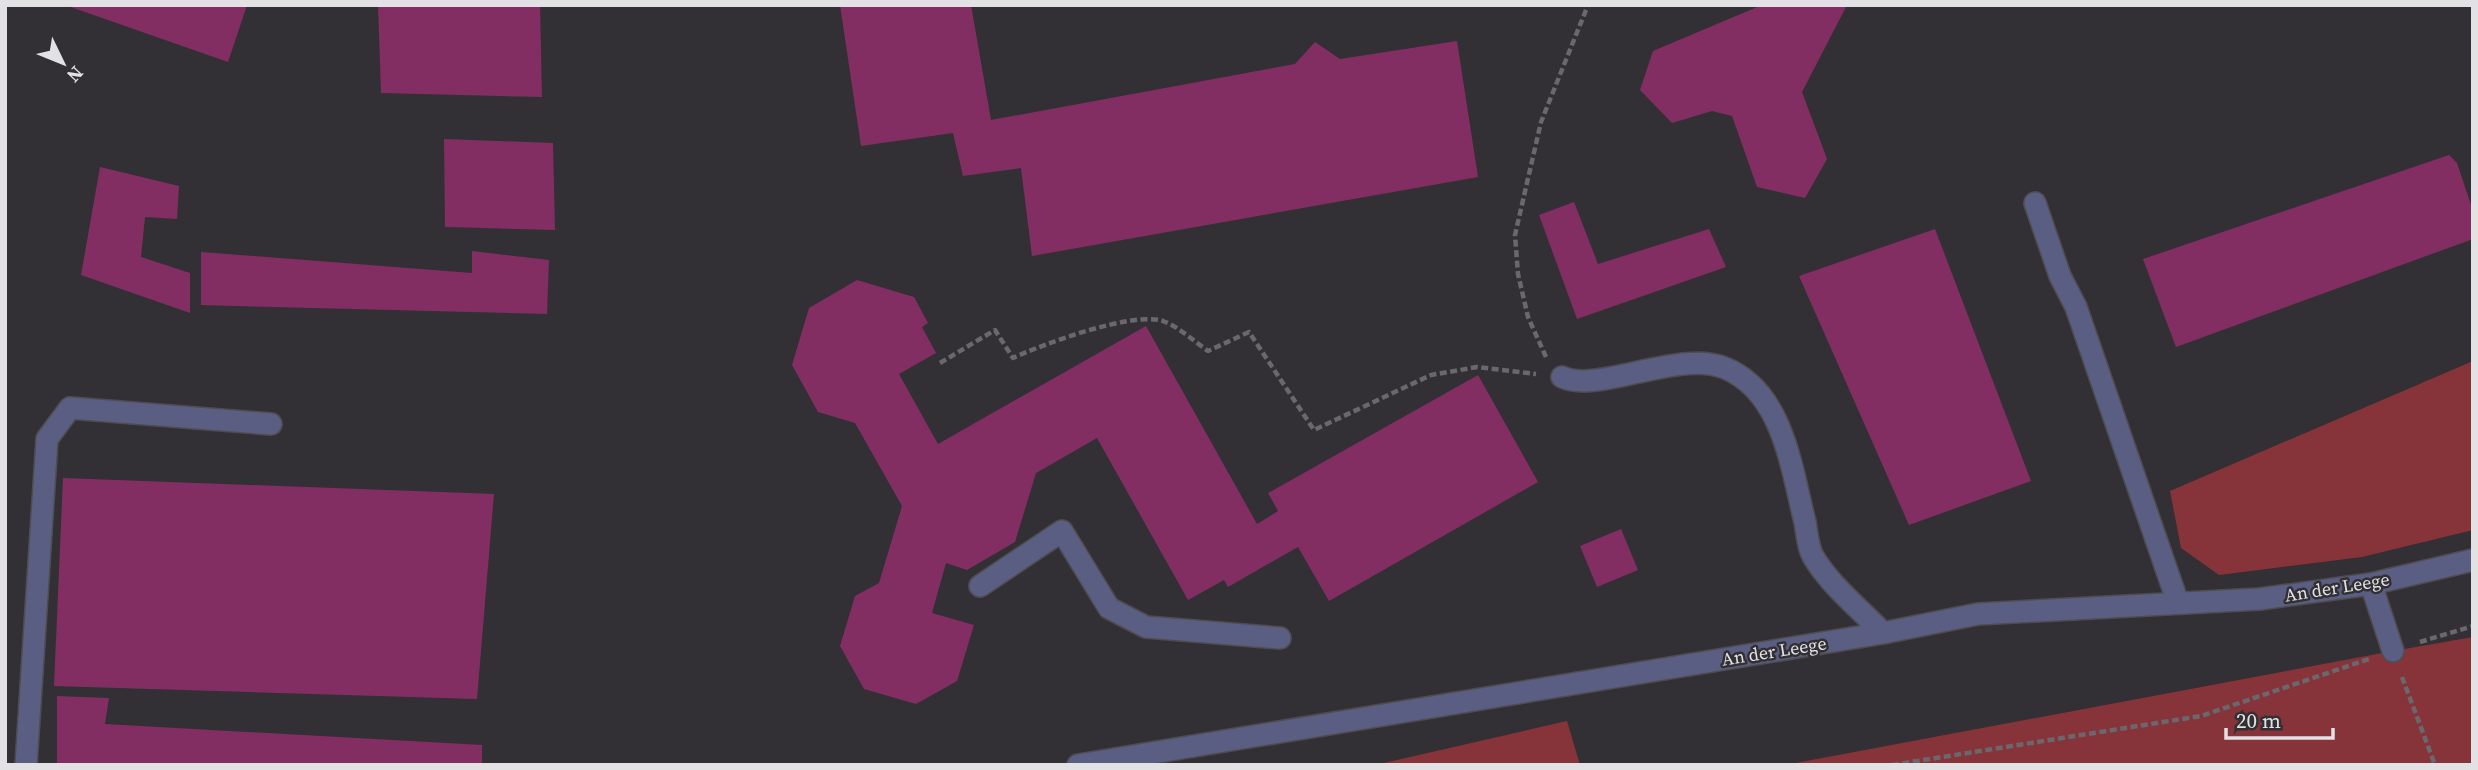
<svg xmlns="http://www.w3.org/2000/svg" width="2478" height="770" viewBox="0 0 2478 770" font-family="'Source Serif 4',serif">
<rect width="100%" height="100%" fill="#323034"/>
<path fill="#87333a" d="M2473,361V530L2362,557L2219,575L2181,548L2170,491Z
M2473,637V765H1785L2393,651Z
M1567,721L1580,765H1375Z"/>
<path fill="#822e63" d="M65,5H247L228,62Z
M378,5H540L542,97L381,93Z
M840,5H971L991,120L1295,64L1315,42L1340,59L1457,41L1478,177L1032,256L1021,168L963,176L953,133L861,146Z
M1762,5H1847L1802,92L1827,159L1805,198L1757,187L1732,116L1712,111L1672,123L1640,90L1653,51Z
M444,139L553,143L555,230L445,227Z
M2449,155L2457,163L2473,211V239L2176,347L2143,259Z
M100,167L179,186L177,219L145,217L141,257L190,273V313L81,275Z
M1574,202L1598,264L1709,229L1726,267L1577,319L1539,215Z
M1935,229L2031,481L1909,525L1799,276Z
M472,251L549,260L547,314L201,305V252L472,273Z
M857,280L914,297L928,323L922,327L936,353L899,374L938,444L1146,326L1257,524L1278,511L1268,493L1478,375L1538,482L1329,601L1298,547L1228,587L1224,580L1188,600L1097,438L1036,473L1015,542L967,570L946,563L932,613L974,625L957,681L916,704L864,689L840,646L855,596L879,583L902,506L855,423L818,412L792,365L809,308Z
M63,478L494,494L477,699L54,686Z
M1621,529L1638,570L1597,587L1580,546Z
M57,696L109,698L105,724L482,745V765H57Z"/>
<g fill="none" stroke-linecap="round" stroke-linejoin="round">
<defs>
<path id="minor" d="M2035,203L2060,276L2076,307L2178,603
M1562,377C1598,394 1679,349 1725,368C1783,392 1791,467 1805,522C1807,533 1808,549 1814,558C1831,586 1861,610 1883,633
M2371,584L2393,651
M980,586L1062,531L1109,608L1146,627L1280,638
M26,765L47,439L70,408L271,424
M1078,765L1883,633L1978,614L2260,599L2371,584L2473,560"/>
</defs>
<use href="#minor" stroke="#4e4c50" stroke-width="24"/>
<path stroke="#6a686c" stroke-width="4.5" stroke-dasharray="7 3.5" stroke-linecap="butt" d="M1546,357L1528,317L1518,274L1515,235L1541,122L1588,5
M940,363L995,330L1013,358C1043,344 1133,311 1163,321C1179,327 1195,342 1208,351L1249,332L1314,430L1431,375L1477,367L1536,374
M2420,642L2473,626
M2402,677L2435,765
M1892,765L2201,716L2369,659"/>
<use href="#minor" stroke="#5a5e82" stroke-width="21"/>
</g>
<g text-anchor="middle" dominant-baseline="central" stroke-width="5" stroke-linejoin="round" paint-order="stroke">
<g font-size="18" fill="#e2e1e3" stroke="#323034">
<text transform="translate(2337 587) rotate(-9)">An der Leege</text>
<text transform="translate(1774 651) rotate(-9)">An der Leege</text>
</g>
</g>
<rect width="2478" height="770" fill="none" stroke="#e2e1e3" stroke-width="14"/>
<g transform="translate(63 63) rotate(133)" stroke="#323034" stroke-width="5" paint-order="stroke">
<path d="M0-5L12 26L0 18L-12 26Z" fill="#e2e1e3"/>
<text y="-10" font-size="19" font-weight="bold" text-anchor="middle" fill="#e2e1e3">N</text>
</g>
<path d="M2226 728v10h107v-10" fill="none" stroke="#e2e1e3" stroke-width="3.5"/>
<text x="2236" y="728" font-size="21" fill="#e2e1e3" stroke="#323034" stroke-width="5" paint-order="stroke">20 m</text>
</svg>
